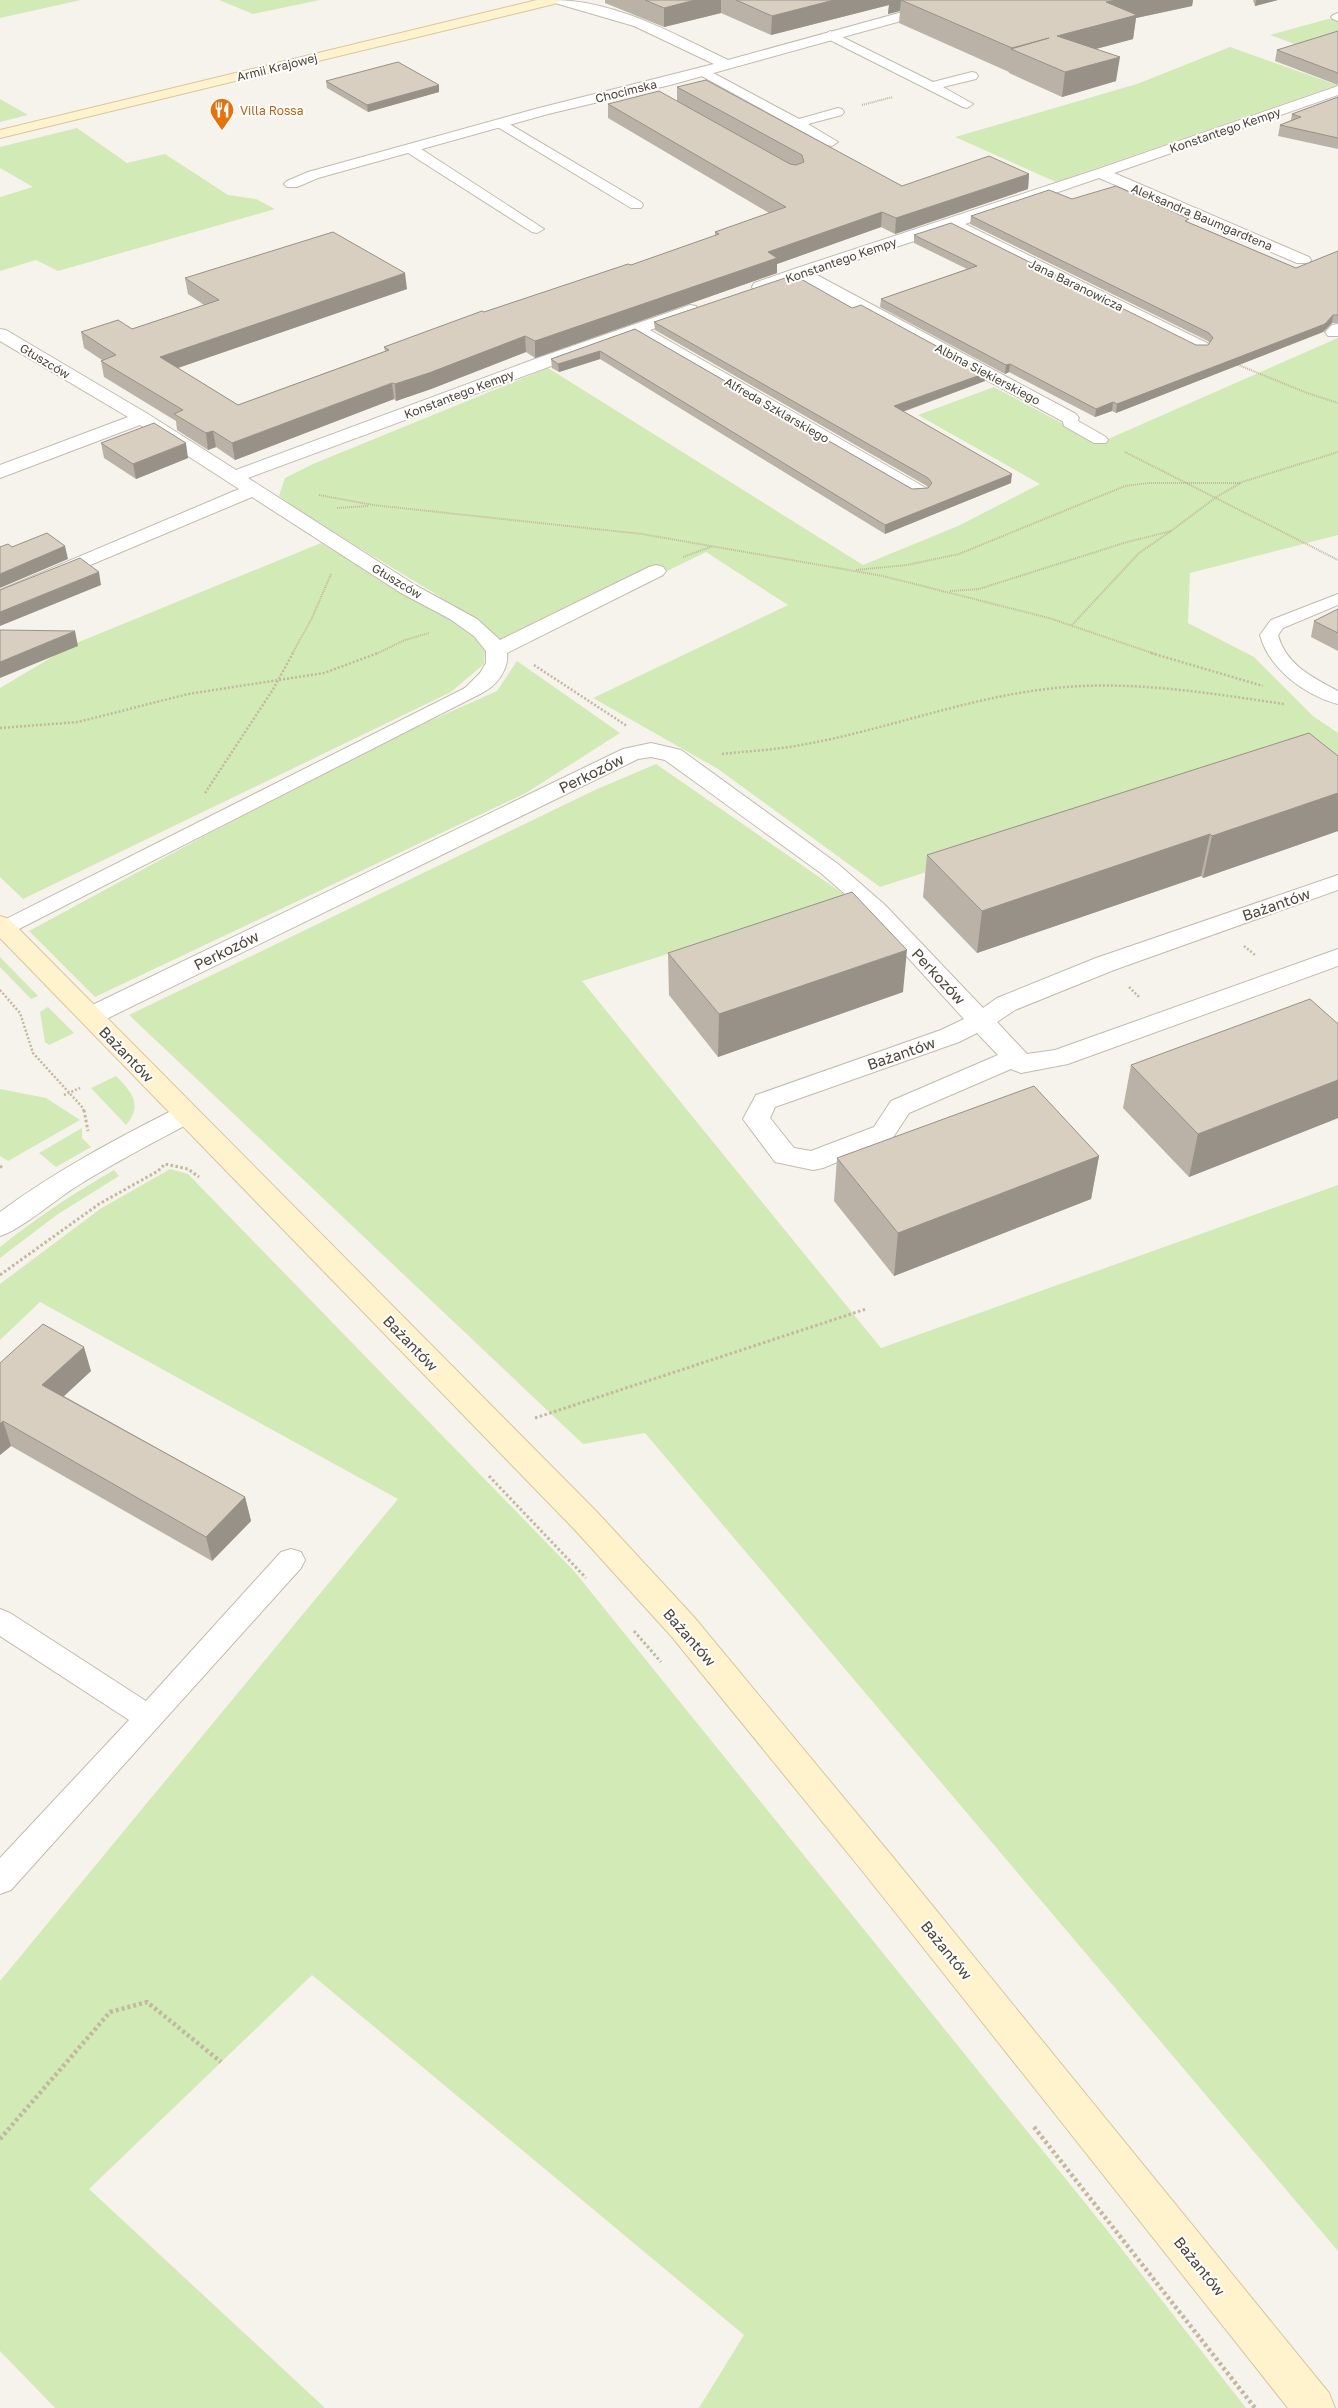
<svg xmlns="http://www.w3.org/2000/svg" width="1338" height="2408" viewBox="0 0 1338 2408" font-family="'Golos Text',sans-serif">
<rect width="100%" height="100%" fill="#f6f3ec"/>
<path fill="#d2eab5" d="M0,0H81L0,18Z
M219,0H320L253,14Z
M1328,19H1338V60L1270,35Z
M1230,47L1337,85L1056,182L955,137L1137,84Z
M0,99L28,115L0,122Z
M77,128L127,163L165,154L228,195L256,199L275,209L58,271L36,260L0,271V197L33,187L0,168V147Z
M1338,338V535L1190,573L1188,623L1254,657L1313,716L1338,733V778L1094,818L880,887L718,769L593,698L788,605L706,552L511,647L434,593L307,516L279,496L285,478L313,464L548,368L863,565L958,526L1040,484L918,415L994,387L1099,443Z
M321,543L476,635L485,648L484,664L451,692L23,899L0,877V688L74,644Z
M517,661L620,733L526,793L95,997L29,931L208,834L396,736L497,691Z
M656,764L848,897L582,981L881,1348L1338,1185V2251L645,1433L583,1444L129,1015L595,790Z
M0,957L38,996L31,999L0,967Z
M48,1007L74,1033L49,1045L45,1042L40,1012Z
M116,1076C132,1092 143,1105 126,1125L91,1088Z
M0,1089L46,1098L80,1120L8,1161L0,1156Z
M82,1128V1138L91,1147L56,1167L39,1153Z
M170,1169L188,1174L574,1571L1103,2225L1246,2408H699L744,2335L312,1975L89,2189L325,2408H55L0,2351V1981L398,1499L40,1302L0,1340V1284L100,1209Z
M114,1170L119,1176L58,1214L0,1258V1247C36,1218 74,1193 114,1170Z"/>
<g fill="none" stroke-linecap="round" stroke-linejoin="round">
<defs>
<path id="lane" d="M1338,13V21L1333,19L1331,17L1333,15Z
M830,31L933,82L972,72L976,73L978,76L976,79L943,87L973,104L967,108L963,107L826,38L824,35Z
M702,67L799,119L838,108L842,109L844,112L842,115L808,124L838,142L832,146L827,145L698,74L696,71L698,68Z
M501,119L641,202L643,205L641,208H631L496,126L495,123Z
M410,144L415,145L544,229L537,233L532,232L405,151L403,148Z
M1070,413L1076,415L1078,421L1106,437L1108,440L1106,443H1094L1064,426L1062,418Z
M1338,594V605L1283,628L1278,635C1286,665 1312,677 1338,691V704C1305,695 1269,669 1260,635L1271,620Z
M475,683L482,685L484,689L482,693L11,933H0V922Z
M291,1549L301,1552L305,1560L301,1568L11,1890L0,1894V1858L129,1720L0,1636V1609L10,1613L146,1701L281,1552Z"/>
<path id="street" d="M553,0C615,0 674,34 728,60L946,0H968L966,3L670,85L548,114L318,178L297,187H287L284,184L287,181L308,172L539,108L714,64L634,26L555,3Z
M1338,86V95L1114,173L1309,257L1311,260L1309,263H1297L1099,178L965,224L1207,343L1210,347L1207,351H1195L950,229L815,274L1076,414L1079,418L1076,422H1064L799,279L760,292L754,291L752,287L754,283L794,269L1095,170Z
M690,305L696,306L698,310L696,314L650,330L926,488L929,492L926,496H912L635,335L248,478L415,585L477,619L500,640L649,567L656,565L663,567L666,571L663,575L507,653C510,673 487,699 467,694L464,689L480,673L486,663V651L474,636L450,619L401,593L252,497L0,603V590L239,489L140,425L0,478V465L128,417L0,341V329L6,330L148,414L236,470L535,359Z
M1338,324V336H1328L1325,332L1332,325Z
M651,743L681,750L838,864L885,905L983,1008L997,998L1096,958L1338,875V890L1114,970L1015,1010L997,1022L1027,1054L1055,1050L1338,949V966L1068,1064L1021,1073L1011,1069L909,1113L892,1139L823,1168L813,1170L775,1162L743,1119L756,1095L941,1030L964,1019L869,915L822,874L665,760L651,757L638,759L100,1022L91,1024L82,1022L78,1016L82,1010L623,749ZM977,1033L998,1055L891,1101L874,1127L811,1151L794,1148L770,1118L775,1107L959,1042Z
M186,1105L195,1108L199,1114L195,1120C155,1142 113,1163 74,1188C54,1201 20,1230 0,1236V1212C55,1171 116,1139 177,1108Z"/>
<path id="secondary" d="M537,0H561L554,4L0,138V130Z
M0,916L9,919L597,1512L694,1617L892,1856L1329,2393L1335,2408H1288L868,1878L672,1637L575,1530L0,938Z"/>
</defs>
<use href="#lane" stroke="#c2bbae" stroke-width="2"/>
<use href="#street" stroke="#c2bbae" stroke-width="2"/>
<use href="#secondary" stroke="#d6c79b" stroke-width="2"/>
<path stroke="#c4b79f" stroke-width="2" stroke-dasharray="1 1" stroke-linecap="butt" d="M862,105L893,97
M1236,364L1307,393L1338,403
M1125,452L1338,560
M319,495L373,505L642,534L883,576L1049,618L1155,654
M337,508L368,506
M1171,531L1215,498L1242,482L1338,452
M683,557L713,546
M856,570L907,565L959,554L1125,486L1149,483H1240
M950,591L979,589L1124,543L1171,531L1139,553L1072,625
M292,654L312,618L331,574
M376,654L405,640L429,633"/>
<path stroke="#c4b79f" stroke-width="2.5" stroke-dasharray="2 2" stroke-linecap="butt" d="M1151,653L1263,686
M534,665L627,726
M0,728L78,722L188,694L324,673L378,653
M722,754C748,751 775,750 801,745C886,730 968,697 1055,688C1132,680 1208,693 1284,704
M205,793L272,691L293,653
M1244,946L1255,955
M1129,987L1139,997
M0,990L20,1013L33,1053L83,1108L84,1112
M64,1095L80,1088"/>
<path stroke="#c4b79f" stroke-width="3" stroke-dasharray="2.5 2.5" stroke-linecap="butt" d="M84,1110L88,1131
M0,1166L4,1169
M0,1275L99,1204L158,1171L165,1164L188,1169L199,1177
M535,1418L866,1309
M489,1476L586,1578
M634,1631L661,1662"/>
<path stroke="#c4b79f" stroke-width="4.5" stroke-dasharray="3 3" stroke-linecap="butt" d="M1034,2127L1255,2408
M0,2139L110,2012L147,2002L221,2062"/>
<use href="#lane" fill="#fff" fill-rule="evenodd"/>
<use href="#street" fill="#fff" fill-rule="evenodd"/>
<use href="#secondary" fill="#fff3cd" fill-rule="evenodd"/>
</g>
<path fill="#bab2a6" d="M605,0H1193L1192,6L1136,18L1133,39L1096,49L1116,81L1062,97L1009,73V72L899,23L900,11L888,14L889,5L771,35L721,13L664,27L605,3Z
M1253,0H1278L1255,6Z
M1338,31V85L1275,61L1277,50Z
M326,81L439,92L368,112L327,88Z
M677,87L902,186L1029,174L1028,189L895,234L881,227L777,264V273L535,358L526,352L431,389L396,401L394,399L235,460L216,447L208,450L177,430L176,421L104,377L101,361L102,360L84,348L81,332L132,329L204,305L188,294L185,278L407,289L178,368L238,405L385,351L384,347L484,312L631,265L715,236V232L769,213L608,118V104L677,101Z
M1338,97V149L1278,136L1280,125L1291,120L1292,114Z
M1072,199L1188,222L1296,268L1338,251V323H1332L1323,332L1116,413L1112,411L1095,417L1009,372L1005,374L880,307L881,299L967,269L914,243V235L1196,345H1208L1209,343L1208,341L970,224L971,216Z
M852,308L986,373L985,381L903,412L1011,483L885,534L600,359L559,372L552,368L551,359L635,329L912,489L928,488L927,486L655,330L654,322Z
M101,443L188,458L136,479L104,458Z
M1338,609V651L1311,637L1314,621Z
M1338,756V831L1203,878L1201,876L977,953L923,897L927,855Z
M668,953L903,992L718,1057L669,995Z
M1338,1024V1118L1189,1177L1123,1108L1131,1065Z
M1099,1156L1091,1199L894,1276L834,1201L837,1158Z
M0,1363L91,1371L64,1396L245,1497L251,1521L212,1561L11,1446L0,1455Z"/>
<path fill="#979187" d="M695,0H721V13L664,27V8Z
M834,0H901L900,11L888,14L889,5L771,35L772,16Z
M1117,0H1193L1192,6L1136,18L1133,39L1054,60L1057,36L1106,2Z
M1256,0H1278L1255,6Z
M1120,57L1116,81L1062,97L1065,72Z
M439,85V92L368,112L367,105Z
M1029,174L1028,189L895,234L896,218Z
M882,212L881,227L777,264V273L535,358V341L768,252Z
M405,273L407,289L163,373L160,357Z
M1333,315L1332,323L1323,332L1116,413L1117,404Z
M525,336L526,352L431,389L396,401L395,384Z
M600,351V359L559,372L558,364Z
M1010,364L1009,372L1005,374L1006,365Z
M986,373L985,381L893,415L894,406Z
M392,383L394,399L235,460L232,443Z
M1113,402L1112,411L1095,417L1096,409Z
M213,431L216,447L208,450L206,433Z
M186,443L188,458L136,479L133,464Z
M1012,474L1011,483L885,534V525Z
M65,546L68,559L0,588V574Z
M99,572L101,585L0,626V612Z
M75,631L78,646L0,678V662Z
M1338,793V831L1203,878L1212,836Z
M1210,834L1201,876L977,953L982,911Z
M907,950L903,992L718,1057L719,1014Z
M1338,1080V1118L1189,1177L1198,1134Z
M1099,1156L1091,1199L894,1276L898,1233Z
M84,1347L91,1371L50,1409L42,1385Z
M3,1421L11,1446L0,1455V1424Z
M245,1497L251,1521L212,1561L206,1537Z"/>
<path fill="#d8cfc1" stroke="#979187" d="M645,0H695L664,8Z
M736,0H834L772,16Z
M901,0H1117L1106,2L1137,15L1057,36L1120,57L1065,72L1011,49L1049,38L1012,48Z
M1338,31V73L1277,50Z
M398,62L439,85L367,105L326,81Z
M706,80L902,186L989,156L1029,174L896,218L882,212L768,252L777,258L535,341L525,336L429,373L395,384L392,383L232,443L213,431L206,433L174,414L183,410L101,361L116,355L81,332L118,320L132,329L219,300L185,278L333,232L405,273L160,357L238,405L389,350L384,347L482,311L484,312L628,264L631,265L719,234L715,232L786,207L608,104L659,91L790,164L796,165L804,162L802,155L677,87Z
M1338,97V138L1280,125L1301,117L1292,114Z
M1116,186L1189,219L1185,221L1296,268L1338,251V315H1333L1325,324L1117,404L1113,402L1096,409L1010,364L1006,365L881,299L977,266L914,235L951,223L1196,345H1208L1213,338L1209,333L971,216L1049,190L1072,199Z
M794,275L852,308L861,305L986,373L894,406L1012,474L885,525L600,351L558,364L551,359L635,329L912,489L928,488L932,483L928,478L654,322Z
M154,423L186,443L133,464L101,443Z
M47,533L65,546L0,574V547L8,544L12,547Z
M80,558L99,572L0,612V590Z
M1338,609V633L1314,621Z
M0,630L75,631L0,662Z
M1309,733L1338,756V793L1212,836L1210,834L982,911L927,855Z
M852,892L907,950L719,1014L668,953Z
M1310,999L1338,1024V1080L1198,1134L1131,1065Z
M1034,1086L1099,1156L898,1233L837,1158Z
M43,1324L84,1347L42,1385L245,1497L206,1537L3,1421L0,1424V1363Z"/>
<defs>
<symbol id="restaurant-pin" viewBox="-11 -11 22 30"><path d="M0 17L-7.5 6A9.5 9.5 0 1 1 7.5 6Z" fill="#e8710a" stroke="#fff"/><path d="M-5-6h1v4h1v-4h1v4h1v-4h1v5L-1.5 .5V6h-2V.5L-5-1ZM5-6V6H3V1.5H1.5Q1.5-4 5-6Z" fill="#fff"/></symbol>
</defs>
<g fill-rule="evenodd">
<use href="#restaurant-pin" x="208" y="96" width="28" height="38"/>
</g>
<g text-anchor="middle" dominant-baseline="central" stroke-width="4" stroke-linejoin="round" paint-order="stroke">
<g font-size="12" fill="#4b4439" stroke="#fff">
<text transform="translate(277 67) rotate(-14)">Armii Krajowej</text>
<text transform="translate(626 91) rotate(-14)">Chocimska</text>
<text transform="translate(1225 130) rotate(-19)">Konstantego Kempy</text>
<text transform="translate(1202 217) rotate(23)">Aleksandra Baumgardtena</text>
<text transform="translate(841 260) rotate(-19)">Konstantego Kempy</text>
<text transform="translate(1076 285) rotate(26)">Jana Baranowicza</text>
<text transform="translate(45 361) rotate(31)">Głuszców</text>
<text transform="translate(988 374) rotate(28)">Albina Siekierskiego</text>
<text transform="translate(459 394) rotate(-21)">Konstantego Kempy</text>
<text transform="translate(777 410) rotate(30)">Alfreda Szklarskiego</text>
<text transform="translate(397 581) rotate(31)">Głuszców</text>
</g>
<g font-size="12" fill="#c56008" stroke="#fff" text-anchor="start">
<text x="240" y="110">Villa Rossa</text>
</g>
<g font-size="15" fill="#4b4439" stroke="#fff">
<text transform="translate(591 773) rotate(-26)">Perkozów</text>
<text transform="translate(1276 904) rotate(-19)">Bażantów</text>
<text transform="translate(226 950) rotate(-26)">Perkozów</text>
<text transform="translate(939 976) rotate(47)">Perkozów</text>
<text transform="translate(901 1053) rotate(-19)">Bażantów</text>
<text transform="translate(127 1054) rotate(46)">Bażantów</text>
<text transform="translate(411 1343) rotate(46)">Bażantów</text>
<text transform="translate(690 1637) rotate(49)">Bażantów</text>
<text transform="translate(947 1950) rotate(51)">Bażantów</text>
<text transform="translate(1200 2266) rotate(51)">Bażantów</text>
</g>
</g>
</svg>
